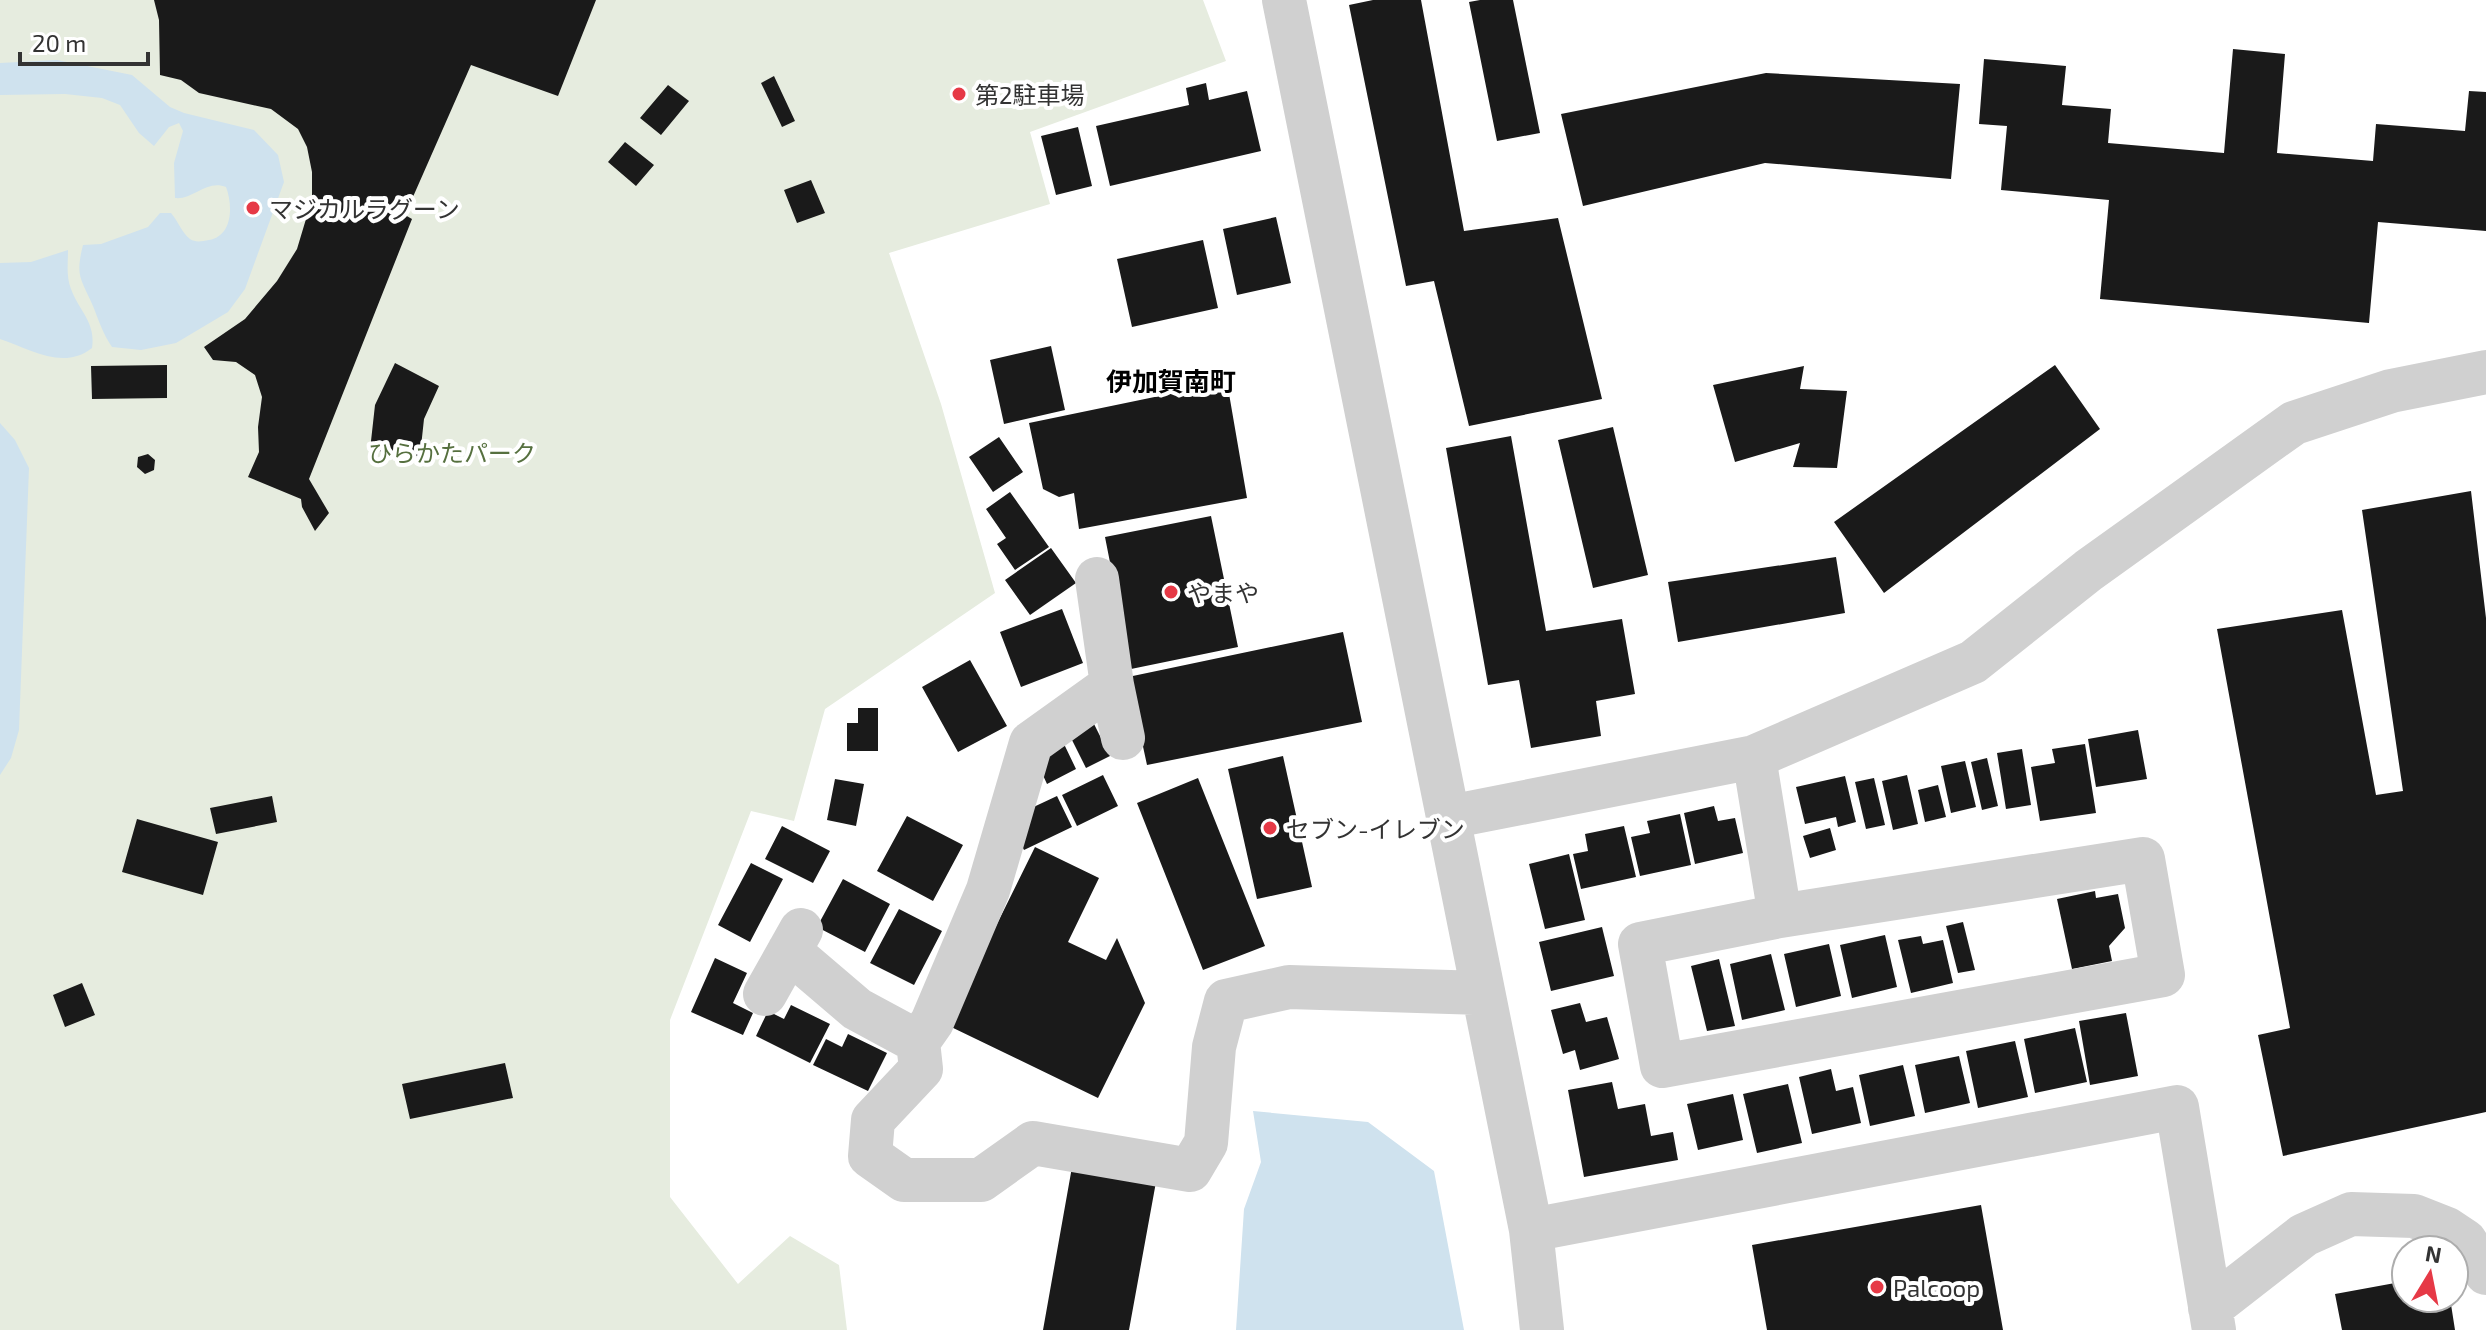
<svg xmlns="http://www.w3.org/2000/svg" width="2486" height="1330" viewBox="0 0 2486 1330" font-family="'Exo 2','Noto Sans JP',sans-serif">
<rect width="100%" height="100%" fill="#fff"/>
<path fill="#e6ecdf" d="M0,0H1203L1226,61L1030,132L1050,204L889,253L941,404L995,593L825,709L794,821L751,811L670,1020V1197L738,1284L790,1236L839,1265L847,1330H0Z"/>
<path fill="#cfe2ee" d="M57,60L132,75L170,107L184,113L254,130L278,155L284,182L245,289L228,312L176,343L141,350L112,347C103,334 99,321 93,306C81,278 75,277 83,245L101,244L148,227L160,213H171C178,221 182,233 190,239C196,243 202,241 209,240C233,236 233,205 226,187C207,179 193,200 175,198L174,163L183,131L179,123L169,127L154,146L139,133L120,105L102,98L65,94L0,95V63Z
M68,250C68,264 66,276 71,289C79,311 96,322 92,348C63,371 30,349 0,339V263L31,262Z
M0,423L15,440L29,468L19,730L11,758L0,775Z
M1253,1111L1368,1122L1434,1171L1464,1330H1236L1244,1209L1261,1162Z"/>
<path fill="#1a1a1a" d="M154,0H596L558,96L471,65L405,215L412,219L309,479L329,513L315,531L302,507L301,499L248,477L259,452L258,427L262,397L255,375L236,362L213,360L204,347L245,319L277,281L297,249L312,199V172L307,147L298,129L271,109L199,93L181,80L160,75L159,20Z
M1373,0H1421L1464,231L1558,218L1602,399L1469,426L1434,281L1406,286L1349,5Z
M1480,0H1513L1540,133L1497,141L1469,2Z
M2233,49L2285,54L2277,153L2373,161L2376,124L2465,131L2469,91L2486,92V231L2378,222L2369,323L2100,299L2109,200L2001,190L2007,126L1979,124L1984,59L2066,66L2062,105L2111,109L2108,143L2224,153Z
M1766,73L1960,84L1951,179L1765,163L1583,206L1561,114Z
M774,76L795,121L782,127L761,83Z
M1206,83L1209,100L1247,91L1261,151L1110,186L1096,126L1189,105L1186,88Z
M668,85L689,101L661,135L640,118Z
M1078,127L1092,186L1056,195L1041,136Z
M625,142L654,165L636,186L608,162Z
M811,180L825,213L797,223L784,190Z
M1276,217L1291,283L1237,295L1223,229Z
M1203,240L1218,308L1132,327L1117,259Z
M1051,346L1065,410L1004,424L990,360Z
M395,363L439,386L424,419L420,456L370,450L375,405Z
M167,365V398L92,399L91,366Z
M2055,365L2100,429L1884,593L1834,522Z
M1804,366L1800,389L1847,391L1837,468L1793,467L1800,443L1735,462L1713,385Z
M1227,382L1247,498L1079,529L1074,493L1059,497L1043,489L1029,423Z
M1613,427L1648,575L1593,588L1558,440Z
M1511,436L1546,631L1622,619L1635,694L1596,701L1601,736L1531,748L1519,680L1488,685L1446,448Z
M999,437L1023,472L993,492L969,457Z
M148,454L155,460L154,470L145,474L137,467L138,457Z
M2471,491L2486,618V1112L2283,1156L2258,1035L2290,1028L2217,629L2342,610L2376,795L2403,791L2362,510Z
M1010,492L1049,547L1015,570L997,544L1006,538L986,509Z
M1211,516L1238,647L1131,669L1105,537Z
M1051,548L1076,583L1030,615L1005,580Z
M1836,557L1845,613L1678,642L1668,582Z
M1062,609L1083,663L1021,687L1000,632Z
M1343,632L1362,722L1147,765L1128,677Z
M970,660L1007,726L958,752L922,687Z
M858,708H878V751H847V723H858Z
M1094,724L1110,756L1086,768L1070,736Z
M2138,730L2147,779L2096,787L2088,739Z
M1064,744L1076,769L1047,784L1035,758Z
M2085,744L2096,813L2040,821L2031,767L2055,763L2052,749Z
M2022,749L2031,805L2006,809L1997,753Z
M1283,756L1312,887L1257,899L1228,769Z
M1987,758L1998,806L1982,810L1971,762Z
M1965,761L1976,807L1951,813L1941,766Z
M1103,775L1118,806L1077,826L1062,795Z
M1907,775L1918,824L1893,830L1882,781Z
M1845,776L1856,822L1838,827L1836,817L1805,824L1796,787Z
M1198,778L1265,946L1203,970L1137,803Z
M1874,778L1885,825L1866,829L1855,782Z
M835,779L864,784L856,826L827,820Z
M1938,785L1946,817L1925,822L1918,790Z
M272,796L277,822L216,834L210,808Z
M1057,796L1072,827L1024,850L1013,828L1025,811Z
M1714,806L1718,821L1735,818L1743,853L1695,864L1684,813Z
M1680,814L1691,865L1640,876L1631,837L1650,833L1647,821Z
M907,816L963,845L933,901L877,871Z
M137,819L218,842L203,895L122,872Z
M782,826L830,851L813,883L765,859Z
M1624,826L1636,877L1581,889L1573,854L1588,851L1585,834Z
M1830,828L1836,850L1810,858L1803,836Z
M1035,847L1099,878L1068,942L1106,960L1117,938L1145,1003L1098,1098L947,1025Z
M1569,854L1585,920L1545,929L1529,864Z
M751,863L783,879L750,942L718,925Z
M843,879L890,904L865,952L817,927Z
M2095,891L2096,898L2118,894L2125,928L2109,946L2112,961L2072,969L2057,899Z
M899,909L942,931L914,985L870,963Z
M1963,922L1975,970L1958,973L1946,926Z
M1602,927L1614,976L1551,991L1539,942Z
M1885,935L1897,987L1852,998L1840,945Z
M1921,936L1923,944L1943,940L1953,983L1911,993L1898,940Z
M1829,944L1841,996L1796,1007L1784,954Z
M1771,954L1785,1010L1742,1020L1730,964Z
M715,958L747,973L733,1003L753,1013L743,1035L691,1012Z
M1719,959L1735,1026L1707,1031L1691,966Z
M82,983L95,1015L65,1027L53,995Z
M1580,1003L1586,1022L1607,1017L1619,1059L1580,1070L1575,1050L1563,1054L1551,1010Z
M791,1005L830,1024L810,1063L756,1036L768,1011L784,1019Z
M2126,1013L2138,1076L2090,1085L2079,1021Z
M2075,1028L2087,1082L2035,1093L2024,1039Z
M848,1034L887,1053L868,1091L813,1065L826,1039L842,1047Z
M2015,1041L2028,1097L1978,1108L1966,1051Z
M1959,1056L1970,1103L1925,1113L1915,1065Z
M505,1063L513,1098L410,1119L402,1084Z
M1903,1065L1915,1116L1870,1126L1859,1075Z
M1831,1069L1836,1091L1853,1087L1861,1123L1812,1134L1799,1077Z
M1612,1082L1618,1109L1645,1104L1651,1136L1673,1132L1678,1160L1584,1177L1568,1090Z
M1788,1084L1802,1143L1757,1153L1743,1094Z
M1733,1094L1743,1140L1698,1150L1687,1104Z
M1072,1167L1156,1182L1129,1330H1043Z
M1981,1205L2003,1330H1767L1752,1245Z
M2406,1281V1298H2450L2455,1330H2342L2335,1294Z"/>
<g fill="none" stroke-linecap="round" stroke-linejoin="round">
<path stroke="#d0d0d0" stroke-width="44" d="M1284,0L1531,1230L1542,1330
M1097,579L1112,685L1123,738
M1112,685L1031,743L988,890L932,1022L918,1042L921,1069L873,1120L870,1156L904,1180H981L1033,1143L1190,1170L1206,1143L1214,1047L1226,1001L1289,987L1482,993
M1754,757L1780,916L1640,944L1662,1066L2163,975L2143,859L1780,916
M1449,817L1754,757L1973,662L2089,570L2294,423L2391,391L2486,372
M789,951L857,1009L918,1042
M765,994L801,930
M1531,1230L2177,1107L2214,1330
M2210,1308L2304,1235L2351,1214L2414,1216L2447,1229L2465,1241L2486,1273"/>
</g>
<g fill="#e63946" stroke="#fff" stroke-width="3">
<circle cx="959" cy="94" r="8"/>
<circle cx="253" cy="208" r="8"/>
<circle cx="1171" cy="592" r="8"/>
<circle cx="1270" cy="828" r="8"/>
<circle cx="1877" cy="1287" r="8"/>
</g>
<g text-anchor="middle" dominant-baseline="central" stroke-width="8" stroke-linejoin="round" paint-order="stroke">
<g font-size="24" fill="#333" stroke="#fff" text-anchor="start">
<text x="975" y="94">第2駐車場</text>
<text x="269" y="208">マジカルラグーン</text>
<text x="1187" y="592">やまや</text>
<text x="1286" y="828">セブン-イレブン</text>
<text x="1893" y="1287">Palcoop</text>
</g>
<g font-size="24" fill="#56703f" stroke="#fff">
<text x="452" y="452">ひらかたパーク</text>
</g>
<g font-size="26" font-weight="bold" fill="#000" stroke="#fff">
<text x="1171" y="380">伊加賀南町</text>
</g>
</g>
<g transform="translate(2430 1274) rotate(10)"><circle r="38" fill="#ffffff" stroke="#adadad" stroke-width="2"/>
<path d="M0-6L14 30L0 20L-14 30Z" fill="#e63946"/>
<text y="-12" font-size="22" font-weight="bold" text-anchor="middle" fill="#333333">N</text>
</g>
<path d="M20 52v12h128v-12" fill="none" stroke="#333333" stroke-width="4"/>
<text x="32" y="52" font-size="24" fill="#333333" stroke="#ffffff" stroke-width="6" paint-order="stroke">20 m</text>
</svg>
